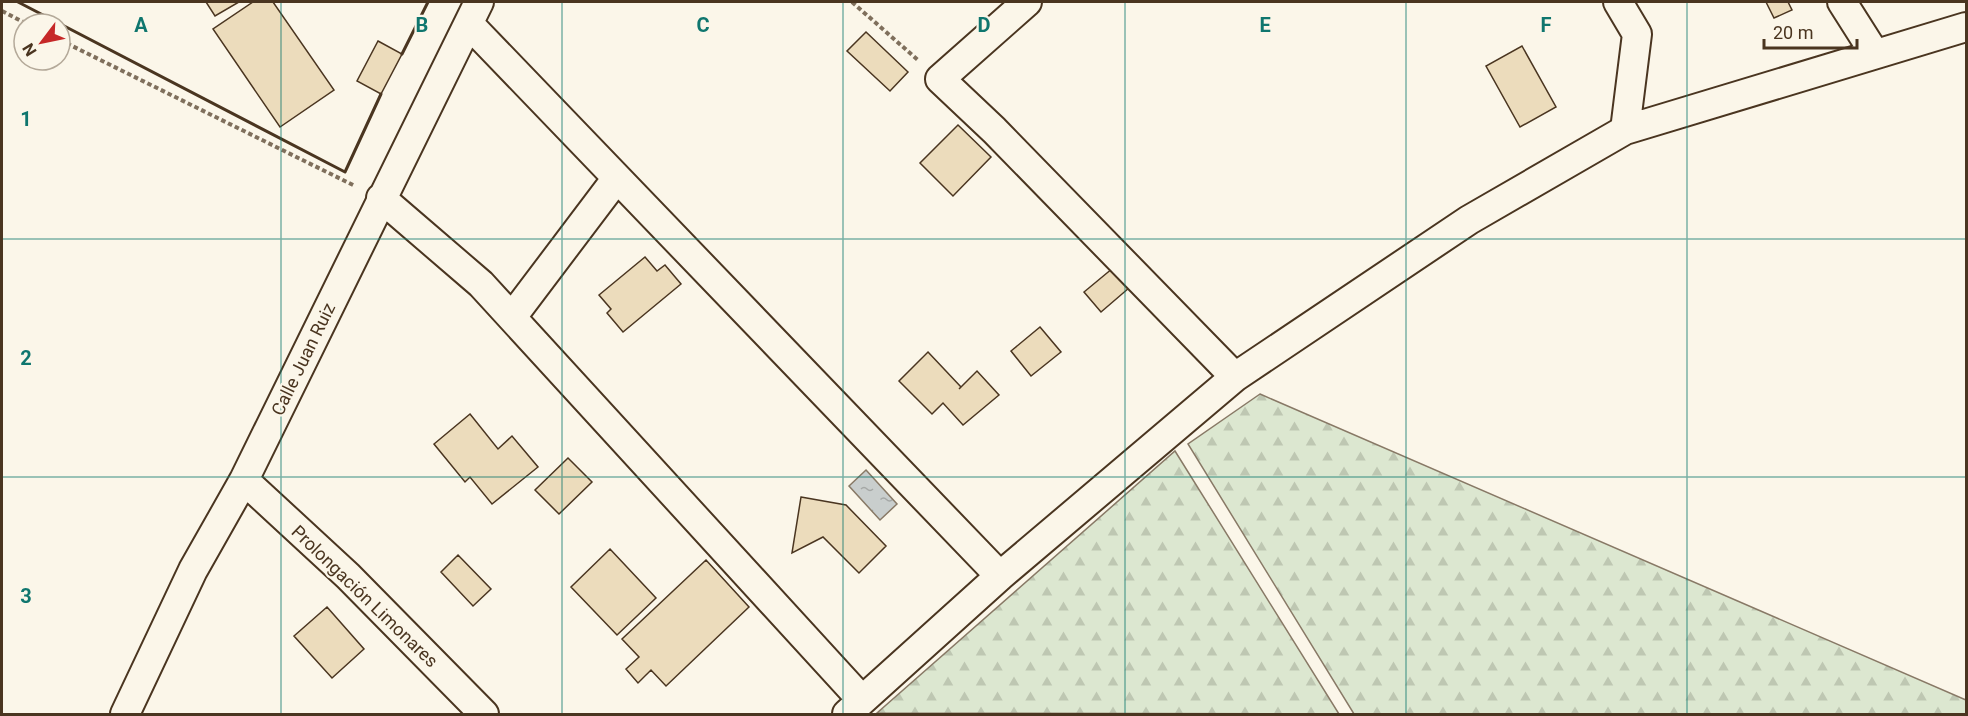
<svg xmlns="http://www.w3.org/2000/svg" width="1968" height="716" viewBox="0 0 1968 716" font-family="Roboto,sans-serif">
<defs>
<pattern id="forest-firs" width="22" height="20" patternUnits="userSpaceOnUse" patternTransform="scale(1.5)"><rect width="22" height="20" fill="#dce7d0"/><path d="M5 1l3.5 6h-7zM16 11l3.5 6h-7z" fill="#bec7b2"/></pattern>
<pattern id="water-ripples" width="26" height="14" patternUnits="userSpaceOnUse" patternTransform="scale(1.5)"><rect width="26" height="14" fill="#c9cecd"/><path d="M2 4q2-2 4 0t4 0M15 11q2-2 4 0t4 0" fill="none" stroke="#a5a8a6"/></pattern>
</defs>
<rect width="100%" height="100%" fill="#fbf6e9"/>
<path fill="url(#forest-firs)" stroke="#887966" stroke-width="1.5" d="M1260,394L1966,700V714H1354L1188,444Z
M1175,451L1339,714L877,713Z"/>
<path fill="url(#water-ripples)" stroke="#887966" stroke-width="1.5" d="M866,470L897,504L880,520L849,486Z"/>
<path fill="#ecdcbc" stroke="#4a3520" stroke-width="1.5" d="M206,2H239L215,16Z
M253,2H273L334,90L280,127L213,29Z
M1766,2H1788L1792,10L1774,18Z
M866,32L908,72L890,91L847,51Z
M378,41L402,54L381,94L357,81Z
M1522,46L1556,107L1520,127L1486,66Z
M958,125L991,157L953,196L920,163Z
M645,257L657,271L665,265L681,284L623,332L607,313L611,309L599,295Z
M1113,268L1129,288L1101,312L1084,292Z
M1040,327L1061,352L1031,376L1011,351Z
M928,352L961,387L959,389L977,371L999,395L963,425L943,403L932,414L899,381Z
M470,414L498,449L512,436L538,467L492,504L470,477L465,482L434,444Z
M568,458L592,482L559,514L535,490Z
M801,497L846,505L886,546L859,573L823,537L792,553Z
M610,549L656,598L617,635L571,587Z
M458,555L491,589L473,606L441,572Z
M706,560L749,607L666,686L651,670L638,683L626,669L639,657L622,639Z
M327,607L364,649L332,678L294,636Z"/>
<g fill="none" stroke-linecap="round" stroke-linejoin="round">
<defs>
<path id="street" d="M1842,2L1875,54
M469,24L1000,576
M1625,130L1966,27
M381,198L481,284L862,700
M512,317L617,178
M1235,377L1469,220L1625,130L1637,34L1618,2
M244,480L348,576L484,714
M125,714L193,570L244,480L479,2
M847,714L1000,576L1235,377L994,130L940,79L1027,2"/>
</defs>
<use href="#street" stroke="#4a3520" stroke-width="32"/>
<path stroke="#7f6f5c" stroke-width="4" stroke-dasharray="4.5 3" stroke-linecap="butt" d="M852,2L919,61
M2,11L27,24
M60,40L355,186"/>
<use href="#street" stroke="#fbf6e9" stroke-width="28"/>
<path stroke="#4a3520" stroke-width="3" d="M18,2L345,172L381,94
M402,54L428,2"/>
</g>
<path fill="none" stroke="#0f766e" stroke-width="1.5" stroke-opacity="0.55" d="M281,2V714M562,2V714M843,2V714M1125,2V714M1406,2V714M1687,2V714M2,239H1966M2,477H1966"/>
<g text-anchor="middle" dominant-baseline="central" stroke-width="4.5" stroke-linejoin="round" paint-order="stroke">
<g font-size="18" fill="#4a3520" stroke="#fbf6e9">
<text transform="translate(303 359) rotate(-64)">Calle Juan Ruiz</text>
<text transform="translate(365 596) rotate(44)">Prolongación Limonares</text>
</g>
</g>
<g font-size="20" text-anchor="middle" font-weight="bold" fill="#0f766e" stroke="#fbf6e9" stroke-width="4.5" stroke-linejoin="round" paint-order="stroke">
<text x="141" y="32">A</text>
<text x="422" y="32">B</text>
<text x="703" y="32">C</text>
<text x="984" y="32">D</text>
<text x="1265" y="32">E</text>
<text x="1546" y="32">F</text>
<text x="26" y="126">1</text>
<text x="26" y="365">2</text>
<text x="26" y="603">3</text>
</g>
<rect width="1968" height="716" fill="none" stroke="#4a3520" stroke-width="6"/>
<g transform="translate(42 42) rotate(238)"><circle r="28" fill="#fbf6e9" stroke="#b4a999" stroke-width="1.5"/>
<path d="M0-4.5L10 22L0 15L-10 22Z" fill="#c62828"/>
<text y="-9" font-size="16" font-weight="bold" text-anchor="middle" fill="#4a3520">N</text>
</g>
<path d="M1764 39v9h93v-9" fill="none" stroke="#4a3520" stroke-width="3"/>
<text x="1773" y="39" font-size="18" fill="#4a3520" stroke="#fbf6e9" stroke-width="4.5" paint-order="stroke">20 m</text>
</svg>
